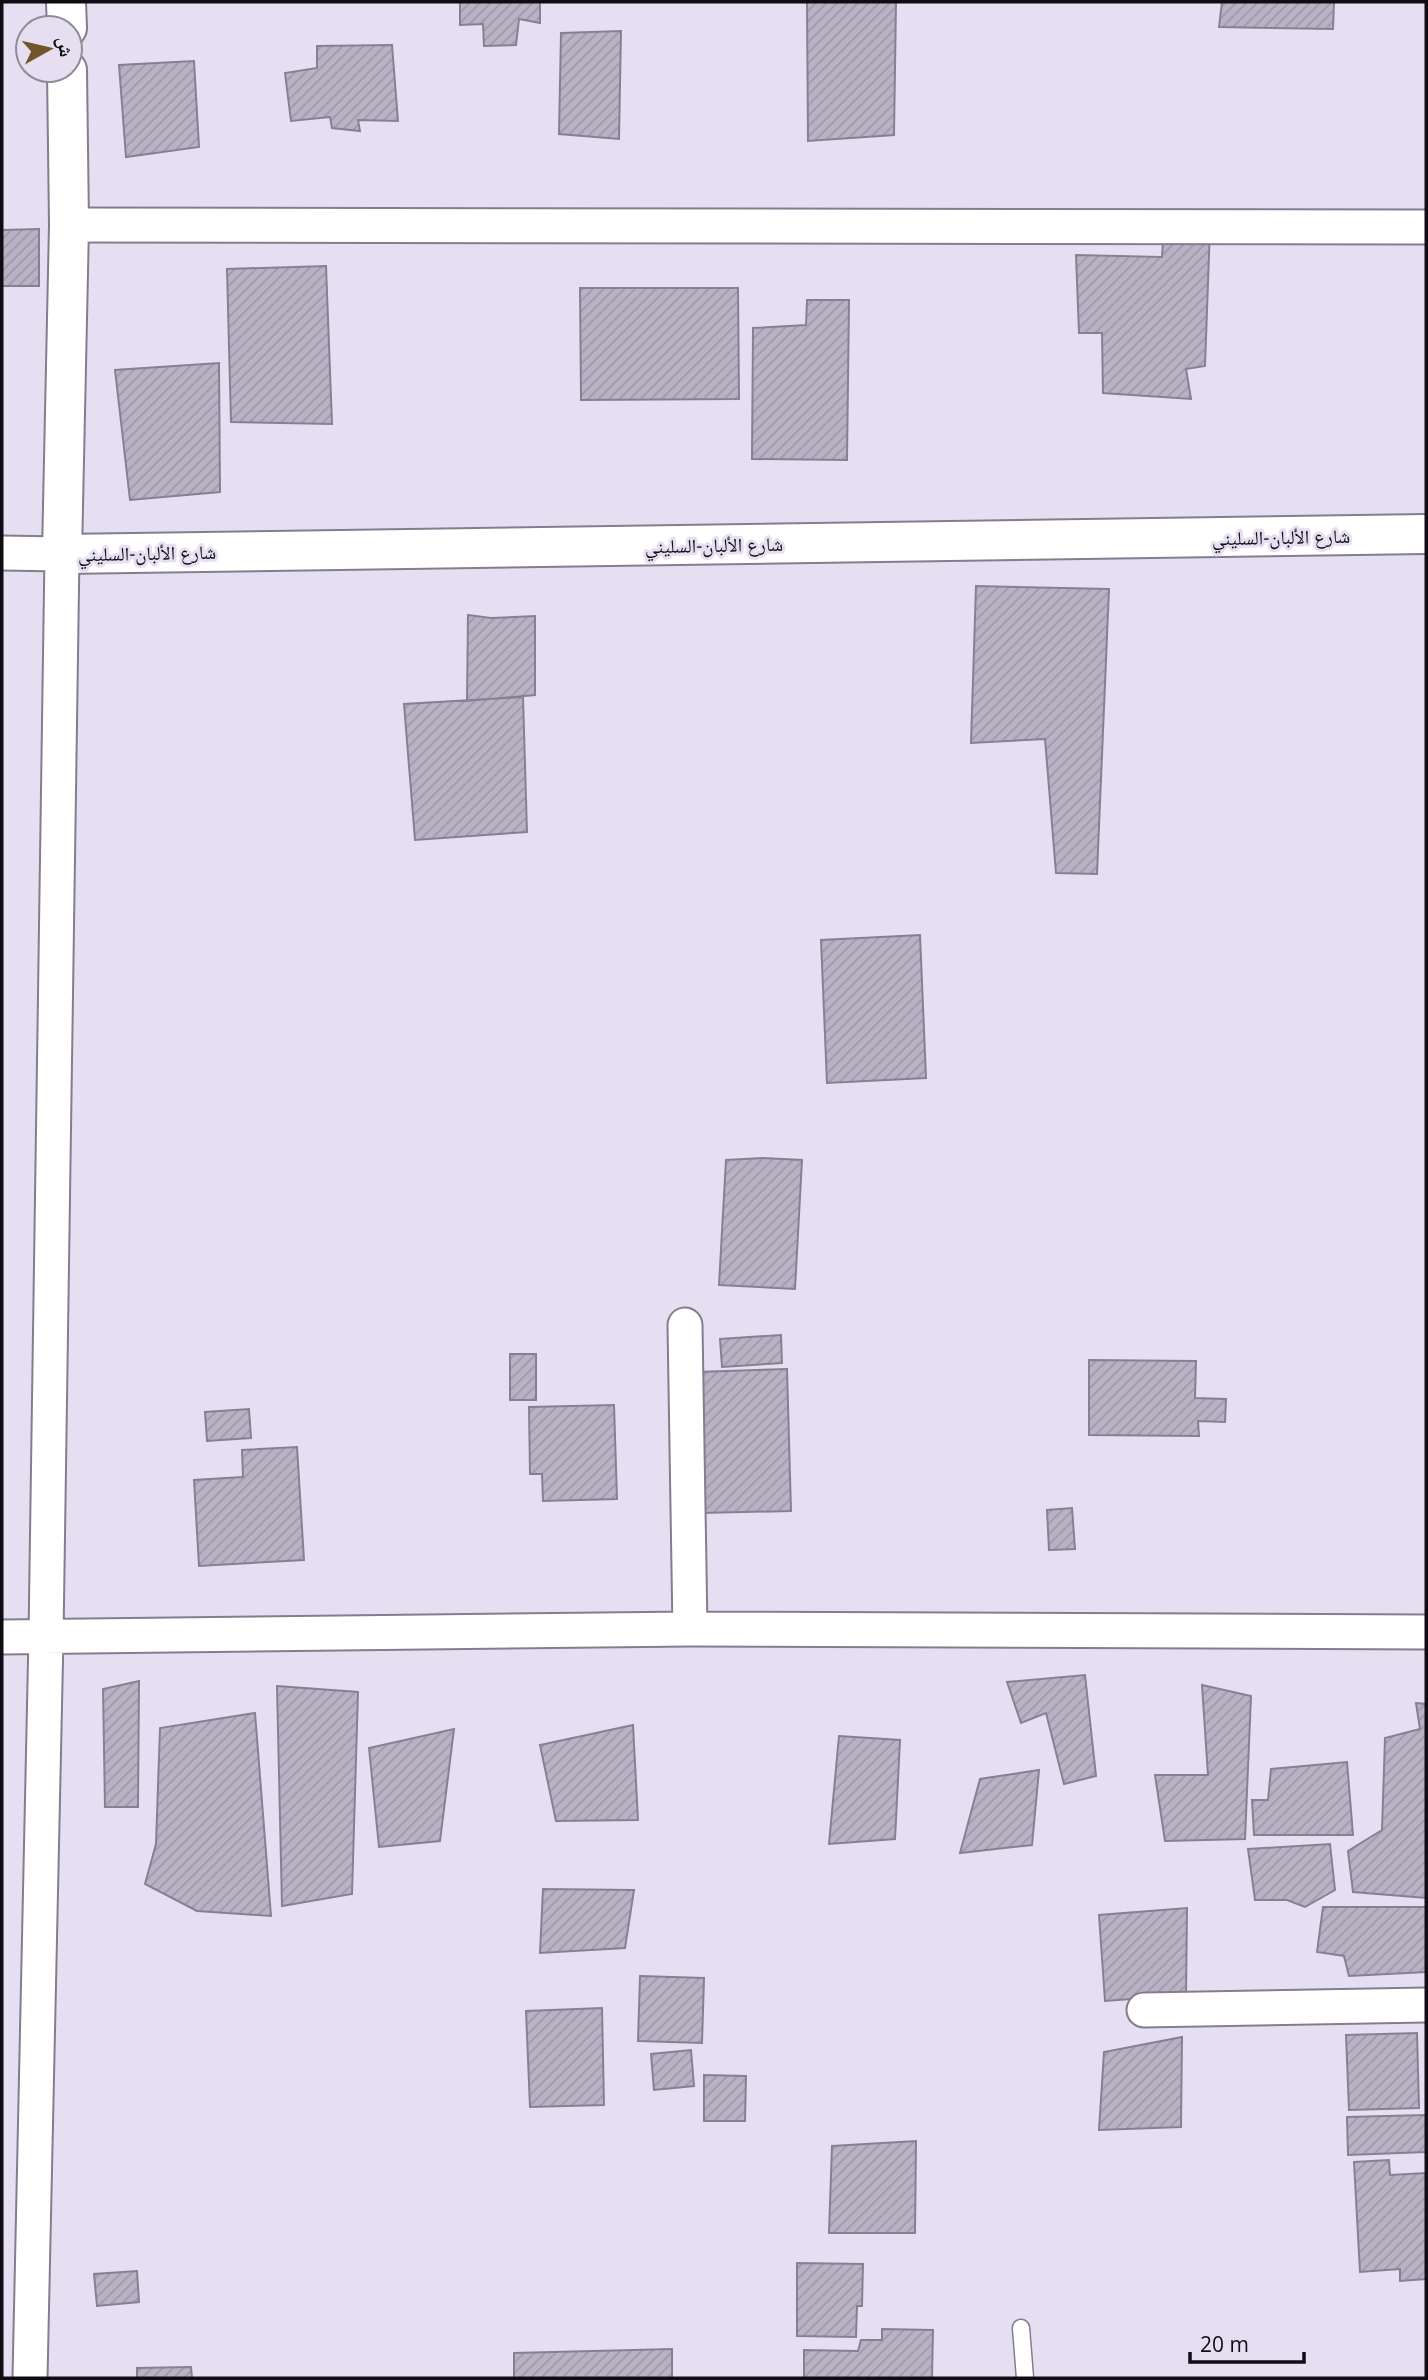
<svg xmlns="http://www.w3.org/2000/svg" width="1428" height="2380" viewBox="0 0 1428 2380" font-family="'Open Sans','Noto Naskh Arabic',sans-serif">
<defs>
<pattern id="building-hatch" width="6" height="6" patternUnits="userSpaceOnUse" patternTransform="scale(1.75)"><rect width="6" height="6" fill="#b9b2c5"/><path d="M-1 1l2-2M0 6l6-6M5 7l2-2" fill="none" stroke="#9e98a8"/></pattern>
</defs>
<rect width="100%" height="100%" fill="#e6dff2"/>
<path fill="url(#building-hatch)" stroke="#878092" stroke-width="2" d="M460,2H540V23L519,19L516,45L484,46L483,24L460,25Z
M807,2H896L894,135L808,141Z
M1222,2H1334L1333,29L1219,27Z
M621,31L619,139L559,134L561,33Z
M392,45L398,121L358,120L360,131L332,128L330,117L291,121L285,73L317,68V46Z
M194,61L199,147L126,157L119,65Z
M1164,227H1210L1205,366L1186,369L1191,399L1103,393L1102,333H1079L1076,255L1162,257Z
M39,229V286H2V230Z
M326,266L332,424L231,422L227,269Z
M580,288H738L739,399L581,400Z
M807,300H849L847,460L752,459L753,328L806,325Z
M219,363L220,492L130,500L115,370Z
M976,586L1109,589L1097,874L1056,873L1045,739L971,743Z
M468,615L491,618L535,616V695L467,701Z
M523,697L527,832L415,840L404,704Z
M920,935L926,1078L827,1083L821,940Z
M763,1158L802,1160L795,1289L719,1285L726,1160Z
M781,1335L782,1363L722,1367L720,1339Z
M510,1354H536V1400H510Z
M1089,1360L1196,1361L1195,1398L1226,1399L1225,1422L1198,1421L1199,1436L1089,1435Z
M787,1369L791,1511L701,1513L697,1372Z
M614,1405L617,1499L543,1501L542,1474H530L529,1407Z
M249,1409L251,1438L207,1441L205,1412Z
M297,1447L304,1560L199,1566L194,1480L243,1477L242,1450Z
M1072,1508L1075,1549L1049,1550L1047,1510Z
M1085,1675L1096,1776L1064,1784L1046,1713L1021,1723L1007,1682Z
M139,1681L138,1807H105L103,1689Z
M1202,1685L1251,1696L1245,1839L1165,1841L1155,1775H1208Z
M277,1686L358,1692L352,1894L282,1906Z
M1416,1703L1426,1704V1898L1353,1892L1348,1851L1382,1830L1385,1738L1420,1729Z
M255,1713L271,1916L197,1911L145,1884L156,1844L160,1728Z
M633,1725L638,1820L556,1821L540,1745Z
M454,1729L440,1841L379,1847L369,1748Z
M839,1736L900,1740L895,1839L829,1844Z
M1347,1762L1353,1835H1254L1252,1800H1268L1271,1769Z
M1039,1770L1032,1845L960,1853L980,1779Z
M1330,1844L1335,1890L1305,1907L1287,1900H1255L1248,1849Z
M543,1889L634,1890L625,1948L540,1953Z
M1323,1907H1426V1972L1349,1976L1344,1956L1317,1952Z
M1187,1908L1186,1995L1105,2001L1099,1915Z
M640,1976L704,1978L702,2043L638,2041Z
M602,2008L604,2105L530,2107L526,2011Z
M1417,2033L1419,2108L1349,2110L1346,2035Z
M1182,2037L1181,2127L1099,2130L1104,2052Z
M691,2050L694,2086L654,2090L651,2054Z
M704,2075L746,2076L745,2121H704Z
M1426,2115V2152L1348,2155L1347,2117Z
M916,2141L915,2233H829L832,2146Z
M1389,2160L1390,2175L1426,2173V2279L1400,2281V2269L1360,2272L1354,2162Z
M797,2263L863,2264L862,2306H857L856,2337L797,2336Z
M137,2271L139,2302L97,2306L94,2274Z
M882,2329L933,2330L932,2378H804V2350L858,2351L861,2340H882Z
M672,2349V2378H514V2353Z
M191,2367L192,2378H137V2368Z"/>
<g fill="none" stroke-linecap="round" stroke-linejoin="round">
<defs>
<path id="lane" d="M1021,2328L1025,2378"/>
<path id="street" d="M69,225L1426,227
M2,553L62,554L46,1637L30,2378
M685,1325L690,1629
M2,1637L690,1629L1426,1632
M1144,2010L1426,2005"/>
<path id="secondary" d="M66,2L67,28
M67,70L69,225L62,554L1426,534"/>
</defs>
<use href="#lane" stroke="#847d8e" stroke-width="19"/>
<use href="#street" stroke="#847d8e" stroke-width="37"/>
<use href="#secondary" stroke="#847d8e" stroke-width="42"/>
<use href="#lane" stroke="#fff" stroke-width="16"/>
<use href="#street" stroke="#fff" stroke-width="33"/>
<use href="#secondary" stroke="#fff" stroke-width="38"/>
</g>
<g text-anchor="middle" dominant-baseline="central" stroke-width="6" stroke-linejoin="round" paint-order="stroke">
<g font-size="19" fill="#0f0d13" stroke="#e6dff2">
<text transform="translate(1281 537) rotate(-1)">شارع الألبان-السليني</text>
<text transform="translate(714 545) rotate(-1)">شارع الألبان-السليني</text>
<text transform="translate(147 553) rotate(-1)">شارع الألبان-السليني</text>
</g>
</g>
<rect width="1428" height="2380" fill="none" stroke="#0f0d13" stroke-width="7"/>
<g transform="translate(49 49) rotate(82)"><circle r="33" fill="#e6dff2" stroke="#908b99" stroke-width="2"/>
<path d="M0-5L12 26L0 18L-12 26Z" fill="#725529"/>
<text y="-10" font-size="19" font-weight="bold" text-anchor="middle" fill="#0f0d13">ش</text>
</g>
<path d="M1190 2352v10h114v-10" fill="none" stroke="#0f0d13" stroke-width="3.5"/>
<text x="1200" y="2352" font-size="21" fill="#0f0d13" stroke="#e6dff2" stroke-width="5" paint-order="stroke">20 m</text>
</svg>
